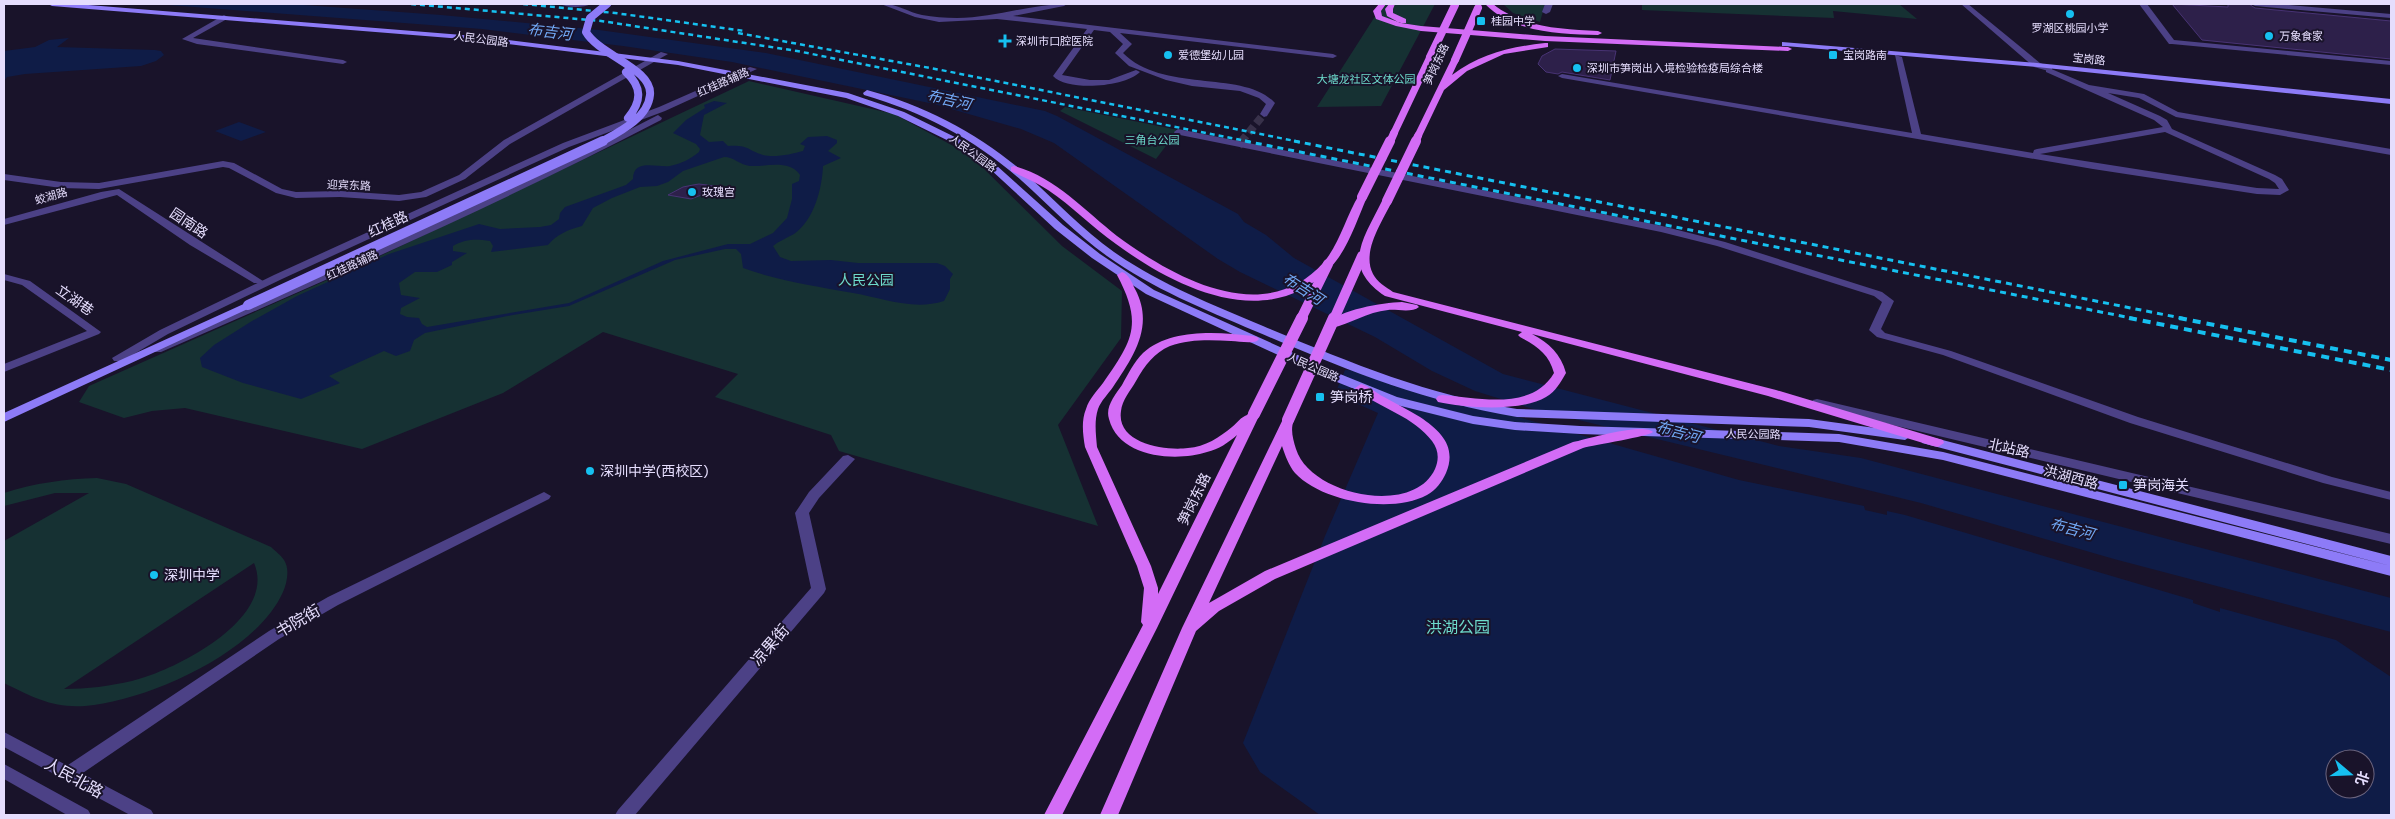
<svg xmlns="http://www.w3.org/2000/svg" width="2395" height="819" viewBox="0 0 2395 819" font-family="'DM Sans','Noto Sans SC',sans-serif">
<rect width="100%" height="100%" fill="#19132a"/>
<path fill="#163133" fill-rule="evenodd" d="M1383,4H1435L1381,106L1317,107Z
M1503,4H1545L1540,22L1513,13Z
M1642,4H1899L1917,19L1833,11L1834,18L1642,10Z
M749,81L894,114L970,155L1062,246L1122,291L1121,338L1058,425L1098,526L839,451L831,435L715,397L738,374L603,332L503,393L362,449L185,408L152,411L124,418L79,402L89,386L363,264Z
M1065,107L1178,130L1156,159L1060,111Z
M97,478L126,484L271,547C275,551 281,555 284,560C290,569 287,583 283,592C257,651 155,697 94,705C57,710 36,699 4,683V541L89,493H55L4,506V493C35,483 65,479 97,478ZM254,563C278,619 174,671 132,681C110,686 87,689 64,689Z"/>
<path fill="#0f1c47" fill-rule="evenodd" d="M155,4H290L441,15L599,30L766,53L1045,111L1057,116L1238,214L1244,222L1266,235L1294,258L1503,374L1779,446L1861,458L2391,598V632L2114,559L1921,503L1533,409L1475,391L1432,371L1375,337L1240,272L1218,259L1054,143L1021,129L934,104L732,62L623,46L482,29Z
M69,38L57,47L155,50L161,51L164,55L156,61L141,66L25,74L7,77L4,81V51L35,47L49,40Z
M714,101L727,103L704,115L700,135L709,142L723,141L728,146C750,145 746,150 763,155C775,158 792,154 803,151L805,146L800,144L808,137L827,136L837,140V143L828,151L841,158L823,166C822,189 814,220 794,234C787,238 779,241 773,246L780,257L791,261L831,260L858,263H937L945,266L953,274L950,279V289L944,301C913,311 883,298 853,293C815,286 779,281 743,268L741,254L736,249H725L675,260L569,306L513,315L425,333L414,340L410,351L396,356L384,351L329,376L340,383L301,399L243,383L202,367L200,358L214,345L252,321L297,296L389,254L479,224L500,229L540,227L551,225L559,219L560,213L565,207L626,185L633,179C633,158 658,168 670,166C680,164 691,159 699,152L700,149L696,144L673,133L686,120L705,108L704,105ZM724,157C734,157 740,165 750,166C766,167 789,159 800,175L799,181L792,184V199L787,218L773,233L750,244H728L663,261L569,303L427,327L422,324L419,318L407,317L400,314L401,308L420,298L401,295L399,283L415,272H437L452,265V262L467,253L453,251V246C466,239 475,239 490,241L493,246L491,252L548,245C557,234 568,230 582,226L593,208L612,198L640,187L657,186L668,182L683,171Z
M239,122L266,132L241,141L215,131Z
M1345,370L1371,371L1409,386L1739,480L1864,506L1865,510L1887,515V511L1905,515L2193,600V603L2220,612V608L2336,640L2391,677V815H1320L1260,772L1243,743L1325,536L1378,413L1335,394ZM2335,759H2365V789H2335Z"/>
<path fill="#2d204a" stroke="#483374" d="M2172,4L2228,7V4H2249L2255,8L2391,21V59L2202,40Z
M1555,49L1616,51L1610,80L1562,72L1558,74L1546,72L1538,64L1542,56Z
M693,185L699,184L722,187L691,199L668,195L683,187Z"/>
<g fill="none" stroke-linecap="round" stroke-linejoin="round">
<path stroke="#38314a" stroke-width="8" stroke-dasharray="8 4" stroke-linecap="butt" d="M1241,142L1264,114"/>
<path stroke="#38314a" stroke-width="10" stroke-dasharray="10 5" stroke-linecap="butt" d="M1238,145L1242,141"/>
<path fill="#4c4186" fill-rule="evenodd" d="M560,4H591C584,8 567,8 560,4Z
M881,4C896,3 908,12 922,15C933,17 945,18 957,18C994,18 1030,4 1067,4L1064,6L1013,16L1333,54L1337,56L1333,58L1120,33L1132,44L1123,53C1164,94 1244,69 1275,103L1267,116L1264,117L1260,114L1266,104L1259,98L1240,91L1192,86L1166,80L1129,66L1115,53L1123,44L1110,32L1094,30L1062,75L1090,80H1109L1136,70L1140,72C1125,87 1068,92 1053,76L1087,29L997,19L939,22L915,17Z
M1545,4H1553L1550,12L1546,14L1542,12Z
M2139,4H2147L2174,40L2391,61V65L2172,44H2169Z
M2251,4H2277L2391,14V18L2255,6Z
M224,15L228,17L227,19L193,38L343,60L347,62L343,64L197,44L182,39Z
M661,52L668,54L510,144L465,179L426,197L399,201L340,197L296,198L276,193L229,168L223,167L99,189L61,188L4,180V174L61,182L99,183L223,161L234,163L282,189L296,192L340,191L399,195L421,192L459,175L504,140Z
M1895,55L1902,57L1921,134L2033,153L2034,150L2037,149L2163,127L2154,120L2046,72V68H2049L2089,85L2144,94L2178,112L2391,149V155L2176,117L2139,98L2108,93L2160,116L2167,120L2172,129L2275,175L2282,179L2289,190L2280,195L2257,194L2093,169L1562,78L1558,76L1562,74L1912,133ZM2165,132L2269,179L2275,183L2279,189L2257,188L2040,154Z
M1178,129L1662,226L1725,242L1882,292L1894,301L1881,329L1885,333L1951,351L2138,417L2332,477L2391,492V500L2323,483L2130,423L1943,355L1877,337L1869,330L1882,302L1874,296L1717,246L1661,232L1175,134L1174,132Z
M119,189L263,281L262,283H254L190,245L117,195L4,225V219L101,192Z
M4,274L30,281L101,332L99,334L4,372V364L87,331L22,285L4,280Z
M1817,399L2391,534V544L1813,406L1811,403L1813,400Z
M848,455L855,459L819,498L809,513L826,589L824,593L635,815H615L618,810L811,588L795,513L809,492L843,456Z
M544,492L551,496L549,499L338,605L279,639L74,779L68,781L62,779L59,774L62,769L269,631L328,597Z"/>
<path fill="#4c4186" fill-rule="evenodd" d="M1961,4H1968L2040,63L2052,68V72L2034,67Z
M750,67L757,69L665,111L569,147L282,279L168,334L122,361H114L112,358L160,330L274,275L563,143L659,107Z
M658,115L662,118L661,120C498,205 329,279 161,352H153L151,350L153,348L339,267L592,149Z
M4,732L151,810L154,815H130L4,747Z
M4,764L88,810L91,815H67L4,779Z"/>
<path fill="#8d7bf7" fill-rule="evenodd" d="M48,4H76L475,36L678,61L848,93L904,112L963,141L996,165L1063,225L1100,254L1154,290L1340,374L1397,397L1473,416L1515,422L1580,426L1839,434L1943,452L2391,566V576L1943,460L1839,442L1580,434L1515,430L1473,424L1389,403L1332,380L1146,294L1092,258L1055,229L990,169L957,145L898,116L846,98L678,65L475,40L52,6Z
M1782,42L2037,63L2391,99V104L2037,67L1785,46H1782Z
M867,90C927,106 983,136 1029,177C1057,202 1083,230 1114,252C1160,284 1211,304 1263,326C1346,361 1427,395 1517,409L1809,419L1905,432L1911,436L1905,440L1809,427L1517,417C1423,402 1342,368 1255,331C1204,309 1153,289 1107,256C1076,234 1050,206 1022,181C976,140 923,112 864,95L863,93Z
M248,302L254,305L252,307L4,422V413Z
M1927,436L2391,556V566L1922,443L1921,440Z"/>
<path fill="#d36cf6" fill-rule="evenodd" d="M1379,4H1386L1381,11L1382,16L1401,23L1421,26L1545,36L1788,47L1792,49L1788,51L1545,41L1421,31L1396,26L1376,19L1373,11Z
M1389,4H1395L1393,9V13L1406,19V23H1400L1387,16L1385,9Z
M1485,4H1493C1523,28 1561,29 1598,31L1602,33L1598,35C1561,34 1513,33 1485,4Z
M1545,43H1548V47L1504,54L1467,71L1444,90L1422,136L1415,138L1414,136L1452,58L1459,60L1452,75C1480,54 1510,47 1545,43Z
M1427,55L1434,57L1398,133L1391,135L1390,133Z
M1014,166C1055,177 1085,211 1117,236C1174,278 1265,329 1324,262C1340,243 1346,216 1359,195L1362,194L1367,197C1357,220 1348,249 1331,267C1268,334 1176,288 1116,244C1092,227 1072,206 1048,190C1036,182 1023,177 1011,171V167Z
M1387,198L1392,201C1383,221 1361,251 1373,274C1377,282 1386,287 1393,292L1776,390L1943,440L1944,443L1938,447L1933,446L1768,396L1532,334C1549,343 1561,354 1566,373C1560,383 1556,391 1546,397C1522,412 1465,408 1438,402L1436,399L1438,396L1442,395C1479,398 1532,411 1554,373C1549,354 1537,346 1520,337L1518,335L1522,332L1385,296C1341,266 1363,240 1382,201Z
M1122,272C1129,274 1132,283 1135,289C1155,326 1133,357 1113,387C1108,394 1101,401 1098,409C1094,421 1096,435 1097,447L1151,566L1158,588V594L1237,435C1228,443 1219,449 1207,452C1176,462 1119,458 1109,419C1105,407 1115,395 1122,385C1128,374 1134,362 1143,353C1171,328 1218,332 1253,336L1257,337L1259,339L1257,341C1249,344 1239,341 1231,341C1211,340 1189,339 1170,346C1154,353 1145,365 1136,381C1131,390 1122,400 1121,411C1116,444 1166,451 1188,448C1205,447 1220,437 1232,427C1237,423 1241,417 1247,415L1250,411L1254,410L1260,414L1157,628L1062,815H1044L1143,625L1141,622L1144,588L1137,566L1085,447C1083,435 1081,421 1086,409C1089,399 1097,391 1103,383C1133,340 1143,324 1117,275Z
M1402,302L1417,305L1419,307C1412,313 1397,309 1388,310C1367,312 1351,324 1331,328L1325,325C1340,309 1382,303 1402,302Z
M1361,384C1369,386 1376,393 1384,397C1396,404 1409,410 1420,417C1441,431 1457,447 1446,473C1442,482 1436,490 1427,495C1392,514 1322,502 1295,473C1289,466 1285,455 1282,446L1209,603L1265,571L1573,442C1587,439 1644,422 1653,432C1650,436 1594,445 1583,448L1275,579L1219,611L1196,631L1118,815H1100L1182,628L1284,417H1292L1294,420C1290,429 1293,439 1296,449C1310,495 1413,517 1435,469C1439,460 1439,450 1432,441C1414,417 1381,408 1357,391L1355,388Z"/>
<path stroke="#16c0f0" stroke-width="2.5" stroke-dasharray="5 4" stroke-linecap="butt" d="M411,4L601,21L797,51L1251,142
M523,4L615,13L745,31
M738,33L941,70L1300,142"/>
<path stroke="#16c0f0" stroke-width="3" stroke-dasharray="6 5" stroke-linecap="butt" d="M1245,141L2136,319
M1294,141L2186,319"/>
<path stroke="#16c0f0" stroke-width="4" stroke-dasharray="8 6" stroke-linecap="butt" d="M2129,318L2391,370
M2179,318L2391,360"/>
<path stroke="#8d7bf7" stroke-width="8" d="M626,72C642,87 642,101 628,118
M601,142C619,132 648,118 650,95C653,69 599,55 586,32L590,18L607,4"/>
<path stroke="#8d7bf7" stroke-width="10" d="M248,305L603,141"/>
<path stroke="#d36cf6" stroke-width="8" d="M1430,57L1455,5
M1455,60L1478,8
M1390,142L1394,133
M1415,142L1418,136"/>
<path stroke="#d36cf6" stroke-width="10" d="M1362,197L1390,141
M1387,201L1416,141
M1301,319L1328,264
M1334,319L1362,256"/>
<path stroke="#d36cf6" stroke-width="12" d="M1254,414L1302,318
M1288,420L1334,318"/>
</g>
<g fill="#16c0f0" stroke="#19132a" stroke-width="2">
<circle cx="2070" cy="14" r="5"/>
<rect x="1476" y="16" width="10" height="10" rx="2.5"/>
<circle cx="2269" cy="36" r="5"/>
<path d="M1002.5 33.5h5v5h5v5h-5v5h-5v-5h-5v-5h5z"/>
<circle cx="1168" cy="55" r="5"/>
<rect x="1828" y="50" width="10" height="10" rx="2.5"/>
<circle cx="1577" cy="68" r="5"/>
<circle cx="692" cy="192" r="5"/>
<rect x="1315" y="392" width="10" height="10" rx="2.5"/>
<circle cx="590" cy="471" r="5"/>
<rect x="2118" y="480" width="10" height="10" rx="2.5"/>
<circle cx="154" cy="575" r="5"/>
</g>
<g text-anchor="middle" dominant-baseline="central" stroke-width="4" stroke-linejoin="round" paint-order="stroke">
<g font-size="11" fill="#e5ddfd" stroke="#19132a" text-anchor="start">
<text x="1491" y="21">桂园中学</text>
<text x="2070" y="28" text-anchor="middle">罗湖区桃园小学</text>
<text x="2279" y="36">万象食家</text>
<text x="1016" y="41">深圳市口腔医院</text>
<text x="1178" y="55">爱德堡幼儿园</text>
<text x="1843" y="55">宝岗路南</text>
<text x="1587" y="68">深圳市笋岗出入境检验检疫局综合楼</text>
<text x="702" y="192">玫瑰宫</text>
</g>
<g font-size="11" fill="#e5ddfd" stroke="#19132a">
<text transform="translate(481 39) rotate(7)">人民公园路</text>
<text transform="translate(2089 59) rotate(6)">宝岗路</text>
<text transform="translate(1436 64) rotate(-65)">笋岗东路</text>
<text transform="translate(723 82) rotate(-24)">红桂路辅路</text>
<text transform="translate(973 153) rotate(36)">人民公园路</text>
<text transform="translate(349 185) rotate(2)">迎宾东路</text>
<text transform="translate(51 196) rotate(-16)">蛟湖路</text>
<text transform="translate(352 265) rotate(-25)">红桂路辅路</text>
<text transform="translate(1313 367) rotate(24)">人民公园路</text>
<text transform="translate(1753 434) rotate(1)">人民公园路</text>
</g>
<g font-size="11" fill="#6ddacc" stroke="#19132a">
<text x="1366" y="79">大塘龙社区文体公园</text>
<text x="1152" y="140">三角台公园</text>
</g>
<g font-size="14" fill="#e5ddfd" stroke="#19132a">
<text transform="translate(189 223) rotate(34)">园南路</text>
<text transform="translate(388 224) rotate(-25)">红桂路</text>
<text transform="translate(75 300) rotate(35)">立湖巷</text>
<text transform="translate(2009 448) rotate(13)">北站路</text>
<text transform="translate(2071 477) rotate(15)">洪湖西路</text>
<text transform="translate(1194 499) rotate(-64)">笋岗东路</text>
</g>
<g font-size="14" fill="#6ddacc" stroke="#19132a">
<text x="866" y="280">人民公园</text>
</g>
<g font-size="14" fill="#e5ddfd" stroke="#19132a" text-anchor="start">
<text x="1330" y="397">笋岗桥</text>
<text x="600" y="471">深圳中学(西校区)</text>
<text x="2133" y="485">笋岗海关</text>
<text x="164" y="575">深圳中学</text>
</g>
<g font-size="15" font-style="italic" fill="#72a9f6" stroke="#19132a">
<text transform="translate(550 32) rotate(7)">布吉河</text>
<text transform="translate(949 100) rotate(13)">布吉河</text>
<text transform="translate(1303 289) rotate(33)">布吉河</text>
<text transform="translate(1678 432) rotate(15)">布吉河</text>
<text transform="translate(2072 529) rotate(15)">布吉河</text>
</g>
<g font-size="16" fill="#e5ddfd" stroke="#19132a">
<text transform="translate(298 621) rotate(-30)">书院街</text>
<text transform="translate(770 645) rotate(-49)">凉果街</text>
<text transform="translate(74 778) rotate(29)">人民北路</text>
</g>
<g font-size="16" fill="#6ddacc" stroke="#19132a">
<text x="1458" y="627">洪湖公园</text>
</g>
</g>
<rect width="2395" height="819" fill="none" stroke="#e5ddfd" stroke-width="10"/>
<g transform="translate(2350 774) rotate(109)"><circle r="24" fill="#19132a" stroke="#6b647e"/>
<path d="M0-4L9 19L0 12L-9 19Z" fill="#16c0f0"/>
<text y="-8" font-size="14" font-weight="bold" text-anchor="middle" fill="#e5ddfd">北</text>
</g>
</svg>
